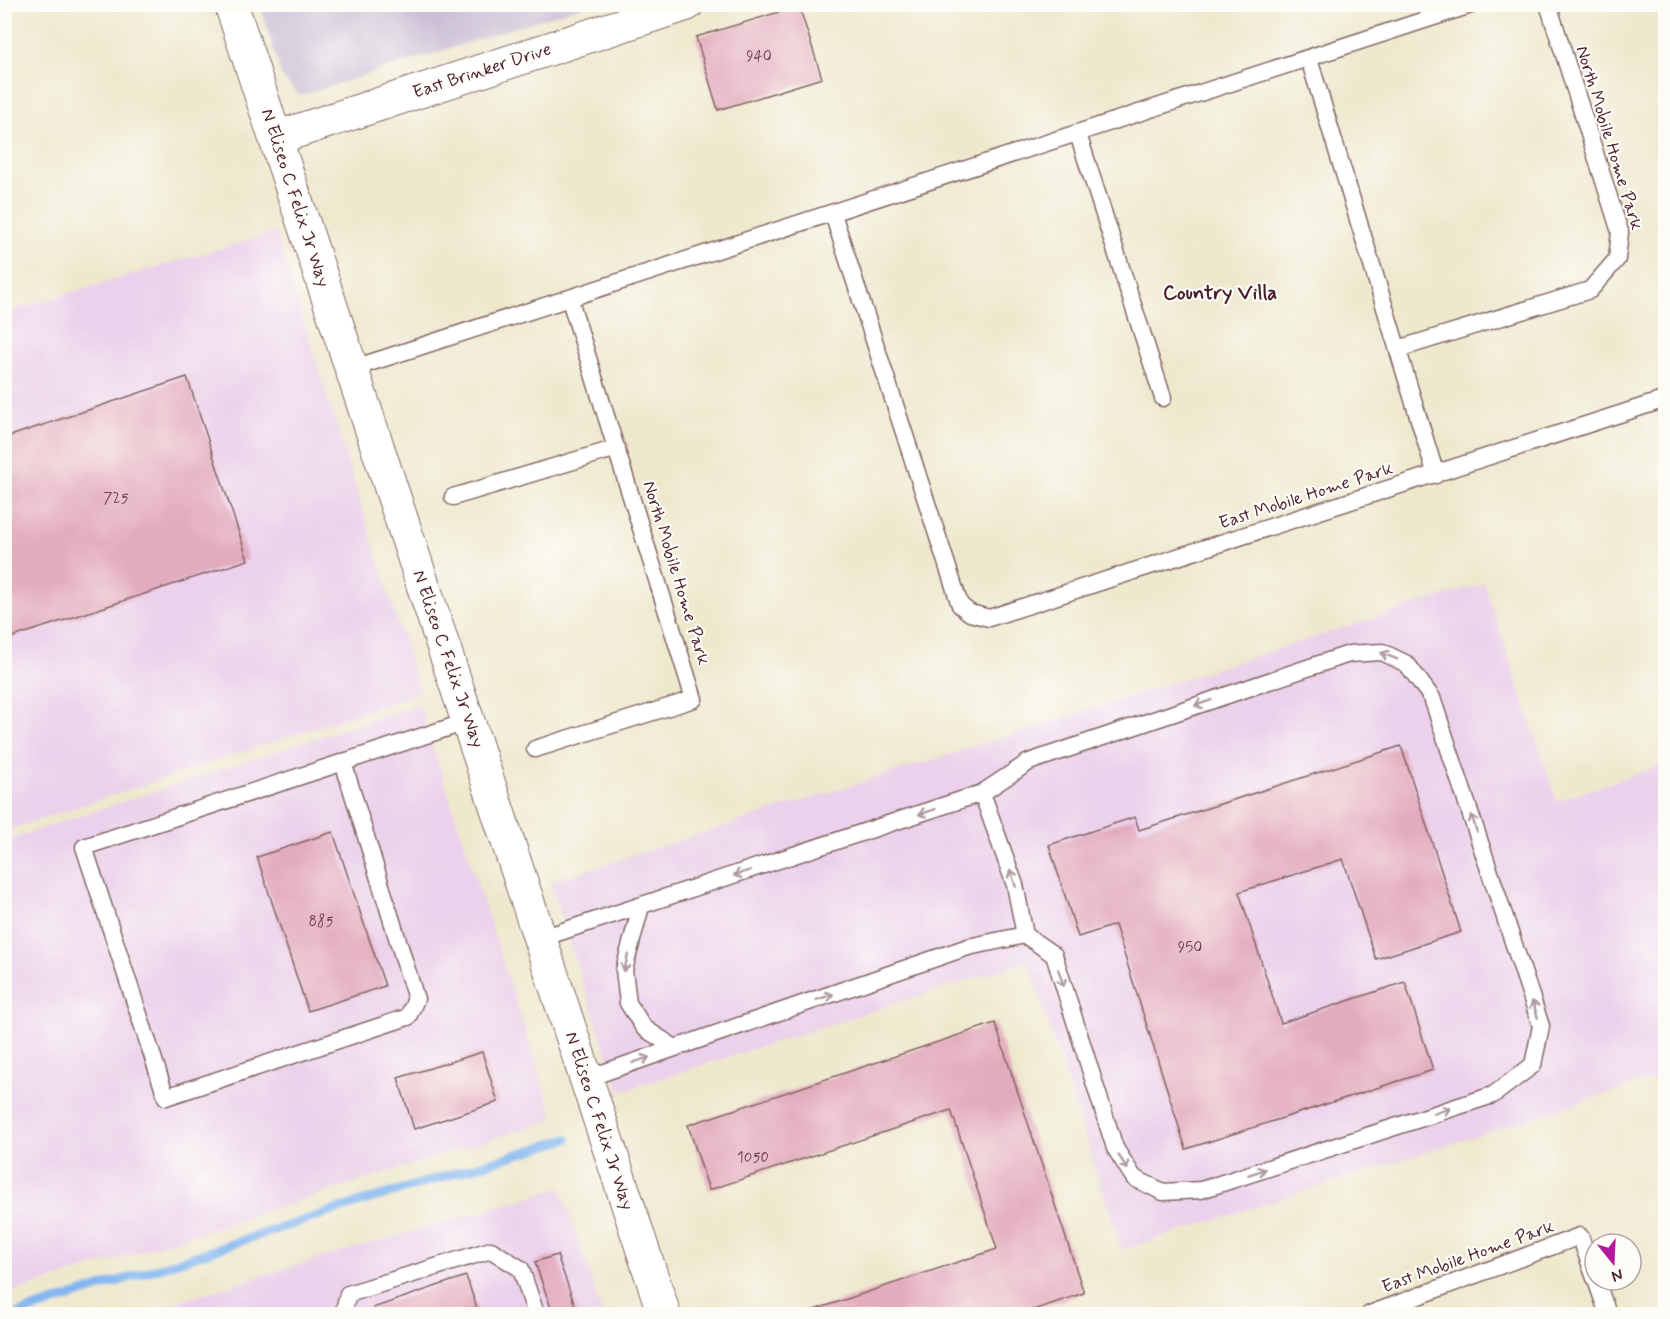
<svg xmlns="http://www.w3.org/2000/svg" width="1670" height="1319" viewBox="0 0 1670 1319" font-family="Mynerve,sans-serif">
<rect width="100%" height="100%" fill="#fdfcf7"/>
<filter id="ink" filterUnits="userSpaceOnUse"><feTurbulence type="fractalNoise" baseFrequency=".0167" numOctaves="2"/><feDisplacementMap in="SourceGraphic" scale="12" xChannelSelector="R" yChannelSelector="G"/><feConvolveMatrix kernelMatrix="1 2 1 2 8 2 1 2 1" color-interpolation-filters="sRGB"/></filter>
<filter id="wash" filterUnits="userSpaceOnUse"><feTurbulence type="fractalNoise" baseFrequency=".008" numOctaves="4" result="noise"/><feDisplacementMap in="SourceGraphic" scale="24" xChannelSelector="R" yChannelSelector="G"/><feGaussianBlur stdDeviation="1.35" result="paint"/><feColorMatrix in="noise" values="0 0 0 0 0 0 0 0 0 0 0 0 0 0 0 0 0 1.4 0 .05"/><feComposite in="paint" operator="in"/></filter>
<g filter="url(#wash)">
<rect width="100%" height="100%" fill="#eee8cd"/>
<path fill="#ebd1eb" d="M276,232L420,693L5,831V312Z
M1484,583L1557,801L1665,764V1075L1122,1250L1028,961L619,1092L550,882Z
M419,704L554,1119L5,1295L4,841Z
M561,1188L602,1314H140L270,1273Z"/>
<path fill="#cbbfd5" d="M260,5V4L586,5L300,96L282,77Z"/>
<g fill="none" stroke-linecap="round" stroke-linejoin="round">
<path stroke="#83b6f0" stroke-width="9" d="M18,1314L354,1204L567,1139"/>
</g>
<g id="blocks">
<path fill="#e3acbe" d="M799,6L822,78L718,110L696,37Z
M187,377L248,560L4,640V438Z
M1401,746L1461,932L1376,959L1343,859L1239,892L1281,1023L1405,982L1433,1070L1186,1149L1115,925L1078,937L1049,845L1135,817L1139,830Z
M333,832L385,986L308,1011L257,857Z
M995,1023L1084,1293L1021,1314H802L997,1249L951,1110L709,1190L688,1125Z
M482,1052L498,1102L414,1129L398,1078Z
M557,1255L578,1314H553L535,1262Z
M466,1276L479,1314H375L373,1308Z"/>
</g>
</g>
<g filter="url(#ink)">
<use href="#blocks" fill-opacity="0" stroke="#836564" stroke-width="1.5"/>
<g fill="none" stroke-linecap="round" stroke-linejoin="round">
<defs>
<path id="lane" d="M1309,59L1436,475
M1078,134L1163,398
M833,214L960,605L970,613L989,618L1666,399
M1398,349L1590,290L1617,259L1620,232L1548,4
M351,369L1474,4
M453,497L617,448
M535,749L694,699L570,300
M343,762L416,999L408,1017L166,1097L84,847L469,721
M641,906L624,970L628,1003L644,1028L675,1048
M539,939L982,793L1029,762L1349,654L1382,652L1407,664L1432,698L1541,1026L1533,1065L1493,1095L1201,1190L1163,1192L1134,1178L1115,1148L1054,955L1025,935L1015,885L982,793
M585,1079L968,947L1025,935
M1596,1280L1608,1314
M343,1314L348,1294L491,1250L521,1269L536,1314
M1370,1314L1580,1236L1595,1278"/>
<path id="street" d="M231,4L664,1314
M276,138L687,4"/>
</defs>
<use href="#lane" stroke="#836564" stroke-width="19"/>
<use href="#street" stroke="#836564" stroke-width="35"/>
<use href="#lane" stroke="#fff" stroke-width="16"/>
<use href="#street" stroke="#fff" stroke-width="33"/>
</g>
<defs><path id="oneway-shaft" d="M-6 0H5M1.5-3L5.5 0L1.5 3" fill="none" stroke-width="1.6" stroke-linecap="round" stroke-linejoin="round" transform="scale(1.5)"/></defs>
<g stroke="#ae9aa0">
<use href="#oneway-shaft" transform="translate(1389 656) rotate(-158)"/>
<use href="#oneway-shaft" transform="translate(1203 703) rotate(161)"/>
<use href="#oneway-shaft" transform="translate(927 812) rotate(162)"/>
<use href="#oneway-shaft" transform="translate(1474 823) rotate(-108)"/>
<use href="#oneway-shaft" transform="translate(742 873) rotate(162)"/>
<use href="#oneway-shaft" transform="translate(1013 878) rotate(-108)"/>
<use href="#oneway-shaft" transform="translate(626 963) rotate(102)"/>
<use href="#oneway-shaft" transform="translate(1061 978) rotate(72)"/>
<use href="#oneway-shaft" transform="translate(825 997) rotate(-19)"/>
<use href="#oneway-shaft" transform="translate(1535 1009) rotate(-108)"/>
<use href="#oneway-shaft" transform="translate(641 1060) rotate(-19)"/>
<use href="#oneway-shaft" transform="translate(1442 1111) rotate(-18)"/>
<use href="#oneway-shaft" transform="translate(1123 1162) rotate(57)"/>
<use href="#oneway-shaft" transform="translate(1257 1172) rotate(-18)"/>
</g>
</g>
<g text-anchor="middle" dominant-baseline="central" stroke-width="4.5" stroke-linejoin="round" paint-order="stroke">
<g font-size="15" fill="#704250">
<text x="759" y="57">940</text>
<text x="116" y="499">725</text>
<text x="321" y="922">885</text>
<text x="1190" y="948">950</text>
<text x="753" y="1158">1050</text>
</g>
<g font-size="18" fill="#4a1f2b" stroke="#fdfcf7">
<text transform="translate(482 71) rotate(-18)">East Brinker Drive</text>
<text transform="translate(1609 138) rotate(73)">North Mobile Home Park</text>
<text transform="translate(295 198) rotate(72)">N Eliseo C Felix Jr Way</text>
<text transform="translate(1306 496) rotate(-18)">East Mobile Home Park</text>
<text transform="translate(676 573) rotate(73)">North Mobile Home Park</text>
<text transform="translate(448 659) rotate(71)">N Eliseo C Felix Jr Way</text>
<text transform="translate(599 1121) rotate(72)">N Eliseo C Felix Jr Way</text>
<text transform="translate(1468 1257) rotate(-20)">East Mobile Home Park</text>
</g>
<g font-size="20" font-weight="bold" fill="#4a1f2b" stroke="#fdfcf7">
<text x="1220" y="293">Country Villa</text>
</g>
</g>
<rect width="1670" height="1319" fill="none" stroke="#fdfcf7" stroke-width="24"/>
<g transform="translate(1613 1262) rotate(162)"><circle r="28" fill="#fdfcf7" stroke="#b5a4a5" stroke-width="1.5"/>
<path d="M0-4.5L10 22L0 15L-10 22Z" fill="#b5179e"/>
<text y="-9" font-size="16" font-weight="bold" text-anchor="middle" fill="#4a1f2b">N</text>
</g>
</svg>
